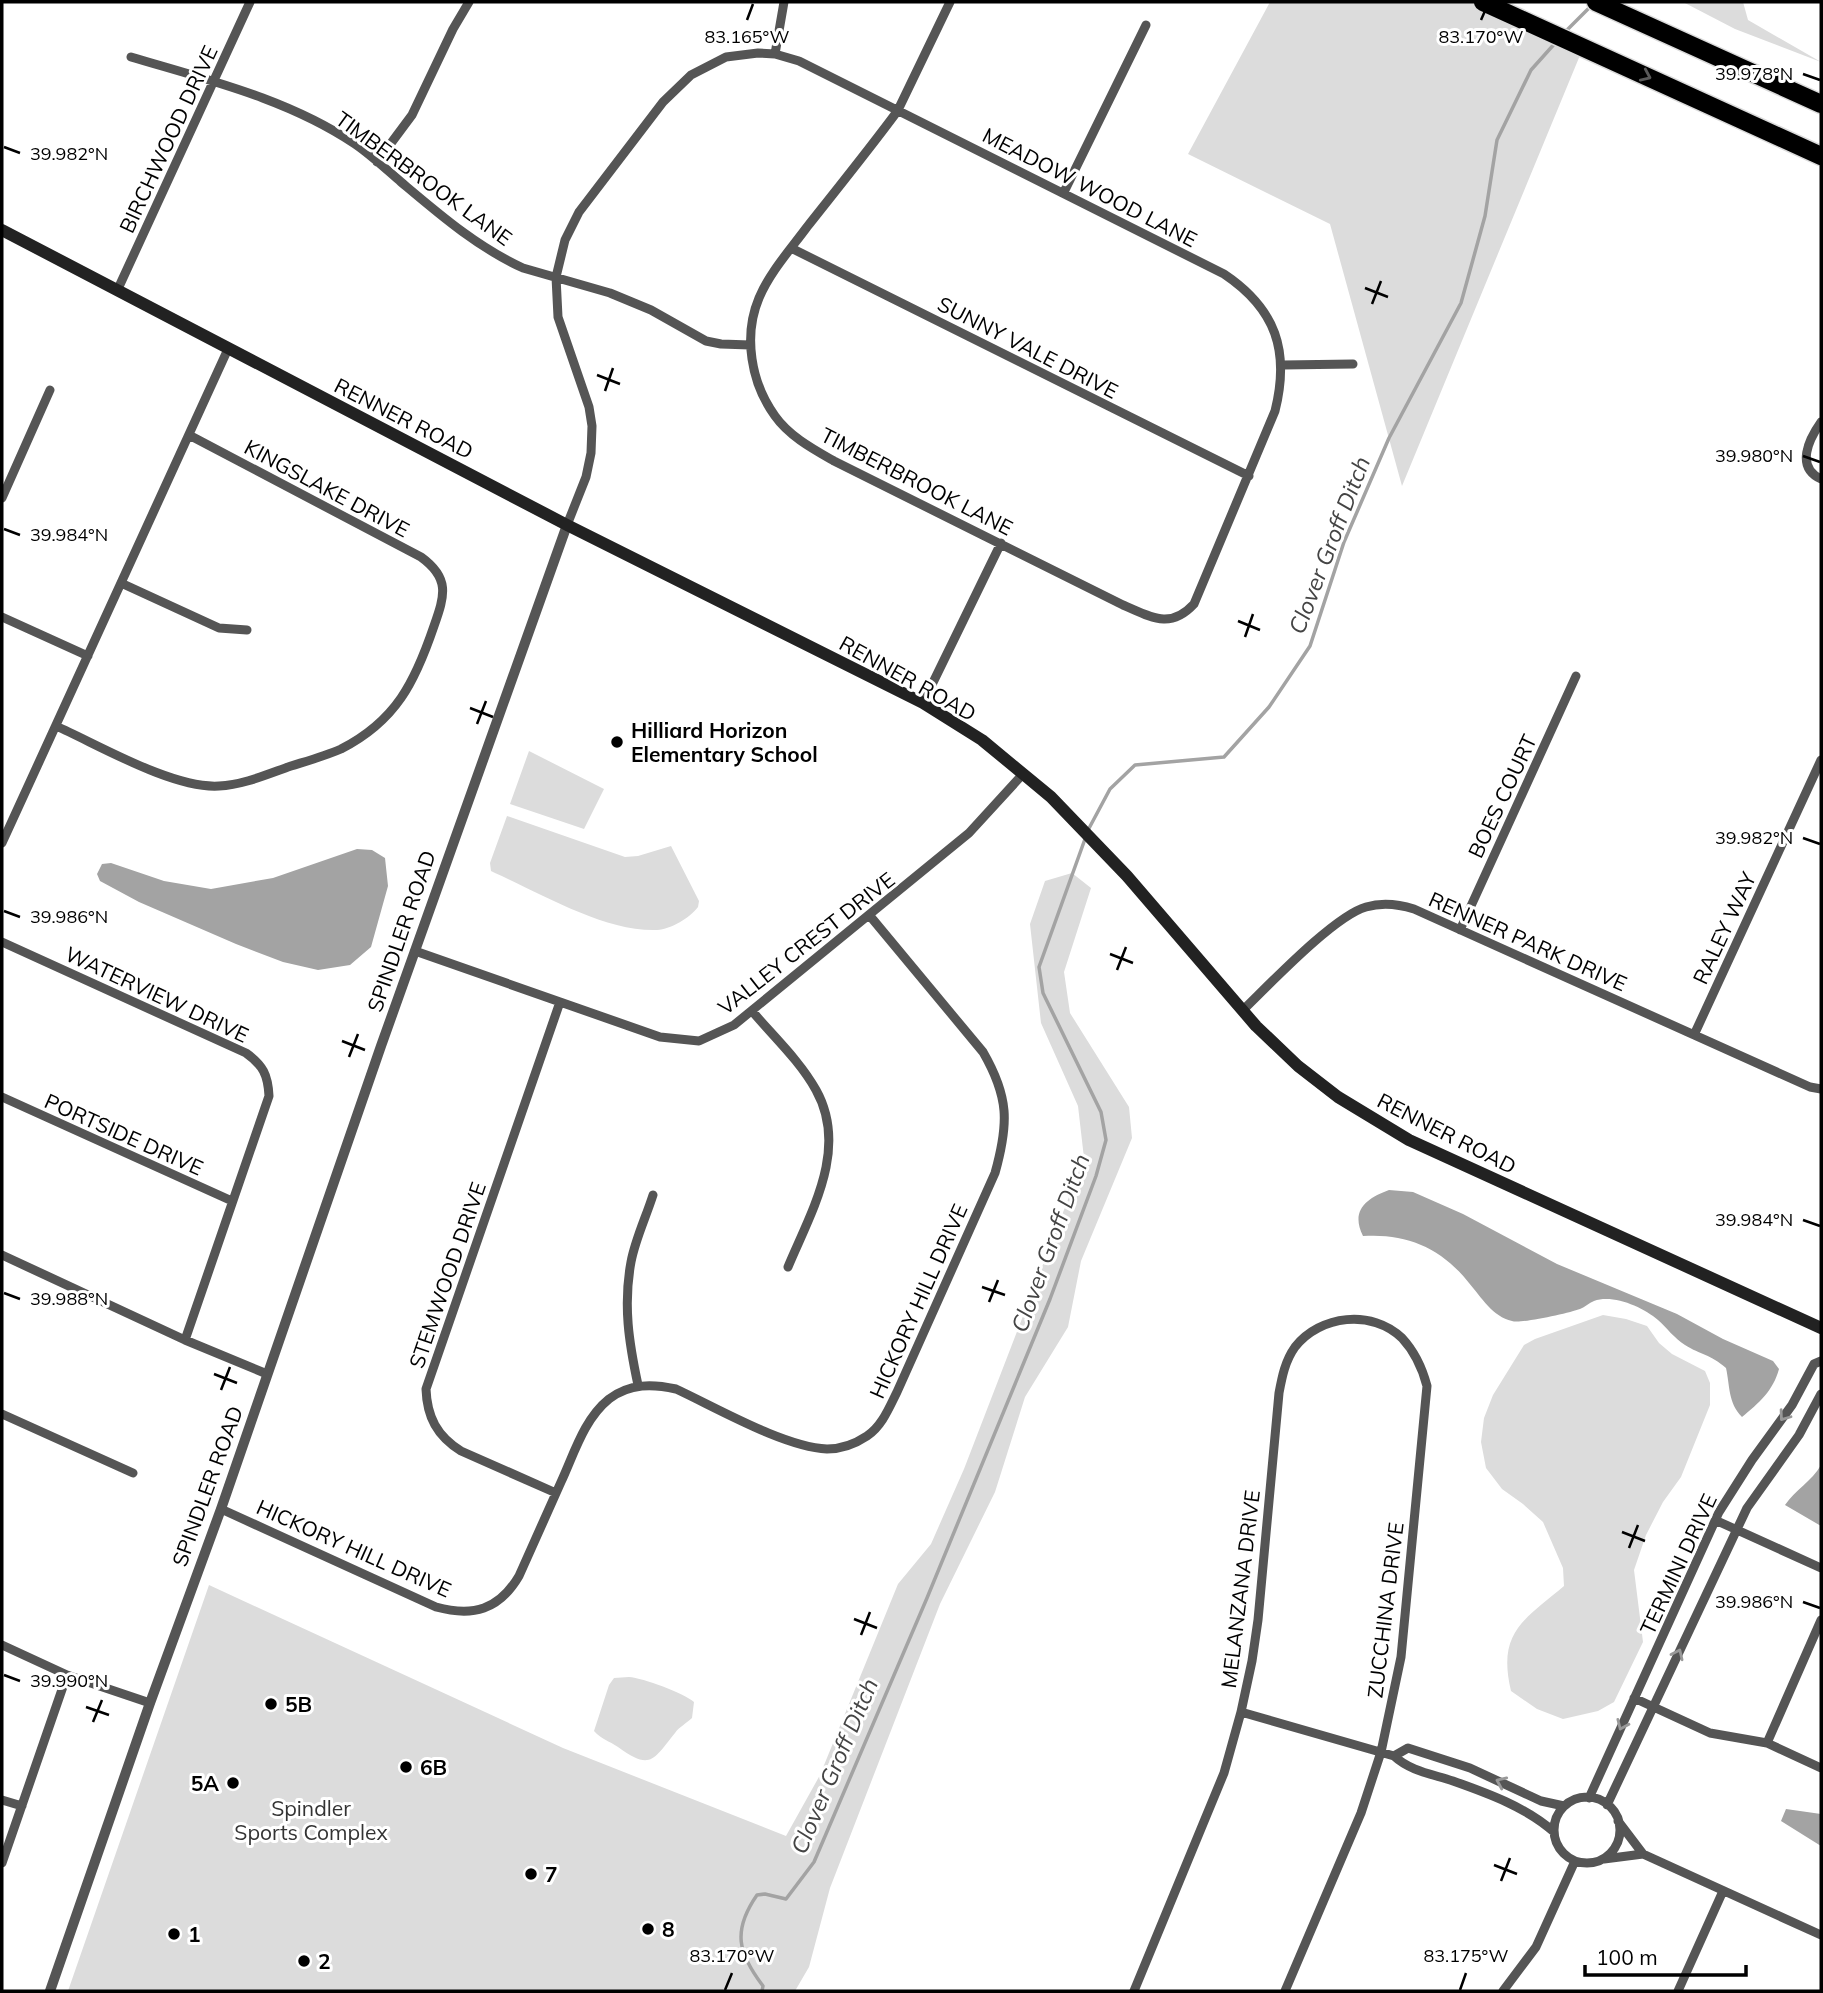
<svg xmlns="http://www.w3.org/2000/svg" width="1823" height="1993" viewBox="0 0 1823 1993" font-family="Mulish,sans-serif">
<rect width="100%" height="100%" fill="#fff"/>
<path fill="#dcdcdc" d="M1270,2H1483L1583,48L1402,486L1330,224L1188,154Z
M1683,2H1743L1748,20L1821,62L1735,29Z
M529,751L604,789L584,829L510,804Z
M507,816L625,857L638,856L671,846L699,901L698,907C690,918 671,929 657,930C605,932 542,894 495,873L491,871L490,863Z
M1072,873L1091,888L1064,972L1070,1013L1129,1107L1132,1138L1081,1261L1068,1327L1025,1397L995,1492L940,1604L830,1888L809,1967L795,1991H68L209,1585L563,1748L786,1836L820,1775L898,1584L931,1544L964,1469L1084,1158L1078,1106L1041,1023L1030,924L1045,881Z
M1603,1315L1626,1319L1647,1326L1659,1343L1672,1354L1705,1371L1710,1383V1405L1681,1477L1663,1502L1646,1535L1634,1570L1643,1642L1614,1702L1598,1711L1563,1719L1537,1709L1511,1691C1497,1632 1524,1620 1564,1586L1563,1568L1543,1522L1523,1504L1502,1489L1486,1468L1481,1442L1484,1418L1493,1395L1524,1345L1535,1339Z
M629,1677C643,1678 684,1693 694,1702L692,1718C687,1723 679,1727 675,1733C653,1760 651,1771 618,1747C609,1741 601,1739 594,1731L609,1685L614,1678Z"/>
<path fill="#a3a3a3" d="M357,849L372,850L385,858L388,886L371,947L350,965L318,970L283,962L236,944L139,902L100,881L97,874L102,864L111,863L164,881L211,889L273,878Z
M1389,1190L1413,1192L1463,1214L1557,1264L1677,1314L1723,1339L1773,1361L1779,1369C1773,1391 1759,1403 1742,1417C1728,1403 1730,1386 1726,1368C1710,1354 1701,1355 1685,1345C1674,1338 1667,1328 1658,1320C1643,1307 1613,1294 1594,1301C1589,1303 1585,1307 1580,1309C1569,1313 1521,1324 1512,1321C1493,1317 1481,1297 1469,1283C1442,1248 1406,1233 1363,1236C1350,1210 1367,1198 1389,1190Z
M1821,1465V1526L1785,1505C1795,1490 1812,1481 1821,1465Z
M1786,1809L1821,1814V1846L1781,1821Z"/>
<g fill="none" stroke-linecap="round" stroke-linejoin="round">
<path stroke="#a3a3a3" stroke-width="3.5" d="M1564,33L1591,6
M1087,832L1110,789L1135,765L1224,757L1269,707L1310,646L1344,542L1389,438L1461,303L1485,216L1497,140L1531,70L1557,41
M762,1991L763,1986C738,1953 732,1931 757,1895L765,1894L786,1899L814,1862L927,1598L1050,1299L1096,1176L1106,1140L1101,1112L1043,993L1039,967L1085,839"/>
<defs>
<path id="motorway" d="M1483,2L1821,156
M1596,2L1821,104"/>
</defs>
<use href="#motorway" stroke="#dbdbdb" stroke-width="21"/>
<path stroke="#555" stroke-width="9" d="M775,54L784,2
M131,57C208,80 288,99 355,144C371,155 386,169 401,182C439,214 477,247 523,268L610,293L651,310L706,341L721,344L750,345
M377,162L412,115L453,29L469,2
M1064,192L1146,25
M791,248L1249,476
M117,291L250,2
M1283,365L1353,364
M1821,422C1809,439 1795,467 1821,479
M2,498L50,390
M567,525L586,477L591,453L592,426L589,407L558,317L556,277L565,240L579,212L663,102L691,75L726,57L758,53L775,54L799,61L1224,274C1276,309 1290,351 1275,411L1194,604C1170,630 1151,617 1123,605L834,461C813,449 789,436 775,416C751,383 743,336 759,298C770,272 790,250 807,227C837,189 867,152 896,113L898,110L950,2
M121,583L219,628L247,630
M2,617L88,656
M923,703L1001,543
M56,726C99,745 173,789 219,786C243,785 268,774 291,766C307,761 325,756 341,749C396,721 415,682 434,626C445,595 450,578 421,557L189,435
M2,843L228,349
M1460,930L1576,676
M2,942L246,1053C263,1065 268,1075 269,1096L185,1340
M415,951L660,1037L699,1041L734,1025L969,833L1023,774
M752,1011C773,1036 800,1061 816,1090C849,1149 811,1212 788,1267
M1242,1011C1269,985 1334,916 1366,907C1383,902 1398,904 1414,909L1810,1087L1821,1089
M1694,1035L1821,760
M2,1097L232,1201
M2,1255L185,1340L267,1374
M638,1385C629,1343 623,1305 631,1262C635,1240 646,1217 653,1195
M2,1414L133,1473
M556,1493L461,1451C437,1436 427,1417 426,1389L560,1002
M221,1509L436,1607C473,1617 499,1610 519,1576C533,1545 547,1514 561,1482C574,1454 584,1419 609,1399C630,1383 653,1384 676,1389C717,1408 784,1447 827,1449C841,1449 855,1444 867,1436C882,1426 889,1408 897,1392L995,1173C1009,1123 1009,1097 983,1052L870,916
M1715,1520L1821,1568
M2,1645L67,1675L150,1703
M1634,1698L1710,1733L1767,1743L1821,1768
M1241,1712L1394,1756C1410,1771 1432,1774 1453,1781C1487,1793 1526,1807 1554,1832
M1767,1743L1821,1620
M1394,1756L1408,1748L1470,1768L1541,1801L1564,1806
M1554 1830a33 33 0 1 1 66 0a33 33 0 1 1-66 0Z
M1589,1798L1719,1512L1752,1460L1792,1405L1814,1364L1821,1361
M2,1800L22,1806
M1607,1805L1747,1508L1799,1435L1821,1394
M1618,1821L1643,1854L1821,1935
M1604,1859L1643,1854
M2,1863L67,1675
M1134,1991L1224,1773L1241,1712L1252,1661L1258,1620L1279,1393C1282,1377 1285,1361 1295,1347C1320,1315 1372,1309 1402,1338C1415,1352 1422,1367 1427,1386L1401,1657L1381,1752L1361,1813L1285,1991
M1503,1991L1536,1947L1575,1861
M1678,1991L1723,1891"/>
<path stroke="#555" stroke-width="10" d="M50,1991L150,1703L221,1509L381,1046L567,525"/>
<path stroke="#222" stroke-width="12" d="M2,230L567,525L923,703L982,740L1051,797L1127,876L1256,1026L1298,1066L1338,1097L1409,1140L1821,1328"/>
<use href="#motorway" stroke="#000" stroke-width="18"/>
</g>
<defs><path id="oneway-chevron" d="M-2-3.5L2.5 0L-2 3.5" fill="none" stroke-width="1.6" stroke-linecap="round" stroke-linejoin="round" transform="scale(1.75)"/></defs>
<use stroke="#595959" href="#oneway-chevron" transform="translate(1646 76) rotate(24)"/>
<g stroke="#999">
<use href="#oneway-chevron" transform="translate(1784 1416) rotate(126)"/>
<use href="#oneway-chevron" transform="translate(1678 1654) rotate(-65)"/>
<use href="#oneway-chevron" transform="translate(1622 1725) rotate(114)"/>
<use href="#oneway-chevron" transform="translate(1501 1782) rotate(-156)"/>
</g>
<path fill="none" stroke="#000" stroke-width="2.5" d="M747,20L753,4M1481,20L1488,4M1803,74L1820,80M4,147L20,153M1365,288L1388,297M1372,304L1381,281M597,375L620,384M605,391L613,368M1803,456L1820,462M4,529L20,535M1238,621L1260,630M1245,637L1253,614M470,708L493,717M477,724L486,701M1803,838L1820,844M4,911L20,917M1110,954L1133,963M1117,970L1126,947M342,1041L365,1050M349,1057L358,1034M1803,1220L1820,1226M982,1287L1005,1295M4,1293L20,1299M989,1302L998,1280M214,1374L237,1383M221,1390L230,1367M1622,1532L1645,1541M1629,1548L1638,1525M1803,1602L1820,1608M854,1619L877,1628M861,1635L870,1612M4,1675L20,1681M86,1707L109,1715M93,1722L102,1700M1494,1865L1517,1874M1501,1881L1510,1858M725,1990L732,1973M1460,1990L1466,1973"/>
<g fill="#000" stroke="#fff" stroke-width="2.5">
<circle cx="617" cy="742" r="7"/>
<circle cx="271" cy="1704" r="7"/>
<circle cx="406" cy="1767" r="7"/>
<circle cx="233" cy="1783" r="7"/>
<circle cx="531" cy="1874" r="7"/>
<circle cx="648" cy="1929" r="7"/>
<circle cx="174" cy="1934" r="7"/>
<circle cx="304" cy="1961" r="7"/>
</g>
<g text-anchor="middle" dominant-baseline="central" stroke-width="6" stroke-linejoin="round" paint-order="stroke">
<g font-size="21" fill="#000" stroke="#fff">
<text transform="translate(168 139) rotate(-65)">BIRCHWOOD DRIVE</text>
<text transform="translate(424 178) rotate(36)">TIMBERBROOK LANE</text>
<text transform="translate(1090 187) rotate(27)">MEADOW WOOD LANE</text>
<text transform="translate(1028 347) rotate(27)">SUNNY VALE DRIVE</text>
<text transform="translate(404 418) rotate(27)">RENNER ROAD</text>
<text transform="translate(917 481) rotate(27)">TIMBERBROOK LANE</text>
<text transform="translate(327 488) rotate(28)">KINGSLAKE DRIVE</text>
<text transform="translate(908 678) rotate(29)">RENNER ROAD</text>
<text transform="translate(1502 796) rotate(-65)">BOES COURT</text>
<text transform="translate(1724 928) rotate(-65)">RALEY WAY</text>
<text transform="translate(401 931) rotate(-71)">SPINDLER ROAD</text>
<text transform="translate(1528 941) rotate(24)">RENNER PARK DRIVE</text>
<text transform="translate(806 943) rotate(-38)">VALLEY CREST DRIVE</text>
<text transform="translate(157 994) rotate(25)">WATERVIEW DRIVE</text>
<text transform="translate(1447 1133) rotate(27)">RENNER ROAD</text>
<text transform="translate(124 1134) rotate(24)">PORTSIDE DRIVE</text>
<text transform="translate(447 1275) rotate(-71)">STEMWOOD DRIVE</text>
<text transform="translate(918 1301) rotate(-66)">HICKORY HILL DRIVE</text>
<text transform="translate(207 1486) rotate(-70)">SPINDLER ROAD</text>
<text transform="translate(354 1548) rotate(24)">HICKORY HILL DRIVE</text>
<text transform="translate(1678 1564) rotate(-65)">TERMINI DRIVE</text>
<text transform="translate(1240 1589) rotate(-83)">MELANZANA DRIVE</text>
<text transform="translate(1385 1610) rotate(-83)">ZUCCHINA DRIVE</text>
</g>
<g font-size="21" font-weight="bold" fill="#000" stroke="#fff" text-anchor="start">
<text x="631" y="730">Hilliard Horizon<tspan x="631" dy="24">Elementary School</tspan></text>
<text x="285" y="1704">5B</text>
<text x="420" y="1767">6B</text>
<text x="219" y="1783" text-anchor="end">5A</text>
<text x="545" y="1874">7</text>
<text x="662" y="1929">8</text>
<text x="188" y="1934">1</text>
<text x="318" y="1961">2</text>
</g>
<g font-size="21" fill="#333" stroke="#fff">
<text x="311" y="1808">Spindler<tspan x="311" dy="24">Sports Complex</tspan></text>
</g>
<g font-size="23" font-style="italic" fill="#444" stroke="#fff">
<text transform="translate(1329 545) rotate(-69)">Clover Groff Ditch</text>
<text transform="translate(1050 1243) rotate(-70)">Clover Groff Ditch</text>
<text transform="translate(834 1766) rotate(-67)">Clover Groff Ditch</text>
</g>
</g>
<g font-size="18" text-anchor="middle" fill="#000" stroke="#fff" stroke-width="6" stroke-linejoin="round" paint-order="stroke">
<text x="747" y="43">83.165°W</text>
<text x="1481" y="43">83.170°W</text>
<text x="1754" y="80">39.978°N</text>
<text x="69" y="160">39.982°N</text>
<text x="1754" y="462">39.980°N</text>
<text x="69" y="541">39.984°N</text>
<text x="1754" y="844">39.982°N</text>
<text x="69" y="923">39.986°N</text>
<text x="1754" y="1226">39.984°N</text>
<text x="69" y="1305">39.988°N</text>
<text x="1754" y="1608">39.986°N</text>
<text x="69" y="1687">39.990°N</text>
<text x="732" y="1962">83.170°W</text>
<text x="1466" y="1962">83.175°W</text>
</g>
<rect width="1823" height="1993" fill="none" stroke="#000000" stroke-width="7"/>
<path d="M1585 1965v10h161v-10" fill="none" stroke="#000000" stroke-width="3.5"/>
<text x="1596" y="1965" font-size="21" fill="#000000" stroke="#ffffff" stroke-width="5" paint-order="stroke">100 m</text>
</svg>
